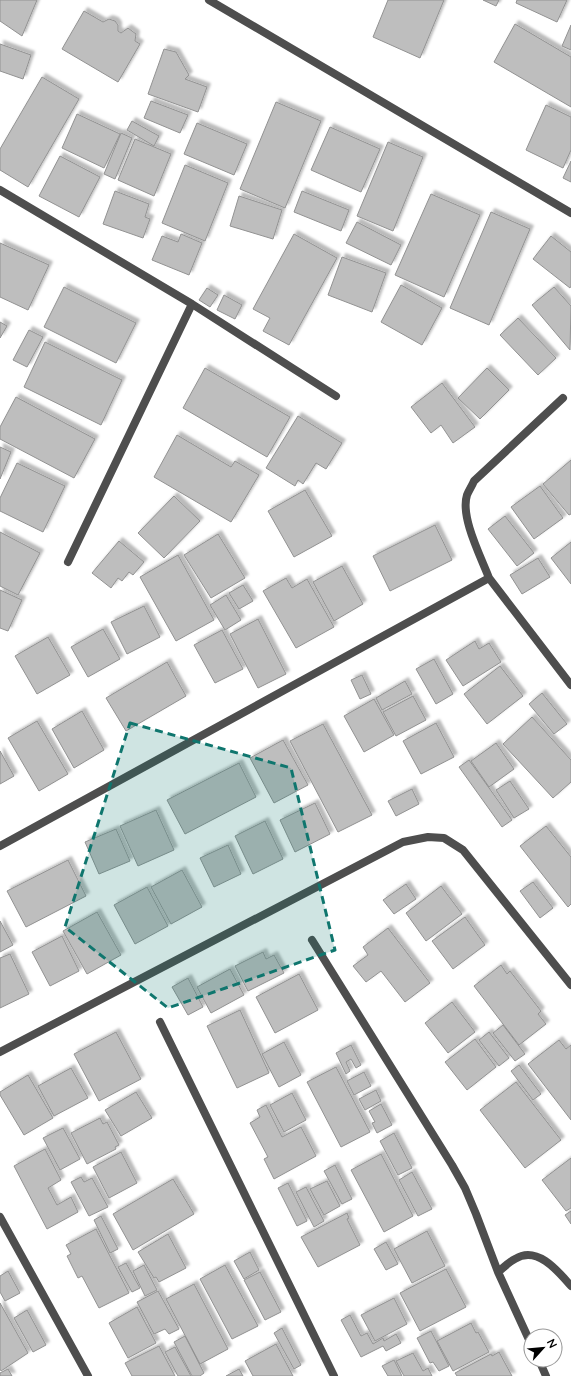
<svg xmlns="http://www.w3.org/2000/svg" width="571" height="1376" viewBox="0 0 571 1376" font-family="Lato,sans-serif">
<defs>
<filter id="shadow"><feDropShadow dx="3.5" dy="-3.5" stdDeviation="1" flood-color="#0004"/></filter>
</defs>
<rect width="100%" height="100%" fill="#fff"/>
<path fill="#bebebe" stroke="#929292" filter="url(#shadow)" d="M0,0H37L22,36L0,21Z
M388,0H444L420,58L373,37Z
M483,0H499L496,6Z
M517,0H567L557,22L516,3Z
M84,11L103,22L109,19L115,21L118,25V31L121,33L128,28L136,34L135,41L140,44L118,82L62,49Z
M515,24L571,57V107L494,62Z
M571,25V50L562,46Z
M0,44L31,55L23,79L0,71Z
M164,49L176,52L189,75L185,79L207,87L198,112L148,94Z
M42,77L79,99L28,187L0,170V149Z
M151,101L188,115L180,133L144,118Z
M276,102L321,121L285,208L240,189Z
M546,105L571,117V150L563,168L526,150Z
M77,114L120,134L104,168L62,148Z
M132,121L159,136L154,146L127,130Z
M197,123L247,144L234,175L184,154Z
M330,127L380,149L361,192L311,170Z
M121,133L132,138L115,179L104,174Z
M135,139L171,154L154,196L118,180Z
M388,142L423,157L393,231L357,216Z
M60,156L100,177L79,217L39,196Z
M571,161V182L563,178Z
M185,165L228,183L205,241L162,223Z
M115,191L149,204L145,217L150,219L143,238L103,224Z
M302,191L349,210L341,231L294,212Z
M431,194L480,215L444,297L395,275Z
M239,196L282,210L273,239L230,226Z
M491,212L530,229L489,325L450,308Z
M357,222L401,245L391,265L346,243Z
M181,234L202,243L189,275L152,260L162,236L178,242Z
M294,234L337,258L289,345L263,331L270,318L253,309Z
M551,236L571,252V286L570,288L533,259Z
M0,243L49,265L28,310L0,297Z
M342,257L386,273L372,312L328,295Z
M401,285L442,308L422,345L381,322Z
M64,287L136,323L116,363L44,327Z
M554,287L571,306L570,350L532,305Z
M207,288L218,295L210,307L199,300Z
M224,295L242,305L235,319L217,310Z
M518,318L556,358L538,375L500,335Z
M0,322L7,326L0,338Z
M29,330L43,337L27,367L13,360Z
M45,342L122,380L101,425L24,387Z
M205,368L290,417L267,457L183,408Z
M487,368L509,390L480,419L458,398Z
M442,383L475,427L453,443L441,425L431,433L411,407Z
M16,397L95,439L74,478L0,439V427Z
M298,416L342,443L326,469L316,463L303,484L298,480L295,486L266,468Z
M177,435L231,467L235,461L259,475L231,522L154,477Z
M0,447L11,452L0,479Z
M571,460V514L569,515L543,484Z
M17,463L65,486L43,532L0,511V498Z
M540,486L563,518L534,539L511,507Z
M305,490L332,536L294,557L268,511Z
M174,496L200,521L164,558L138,533Z
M505,516L534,553L517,566L488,529Z
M435,525L452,560L390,591L373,556Z
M0,532L40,553L18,595L0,586Z
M218,534L245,578L211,598L184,555Z
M119,541L144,562L133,575L129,572L122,581L118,578L111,588L92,573Z
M571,542V584L551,558Z
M178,555L214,620L176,641L140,577Z
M538,558L550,577L522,594L510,575Z
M342,566L363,604L334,621L313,582Z
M286,578L292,588L307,579L334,627L296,648L263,591Z
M243,585L253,601L239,609L229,593Z
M0,590L22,600L8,631L0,628Z
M226,595L241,620L225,630L210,605Z
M144,606L160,637L127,654L111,622Z
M258,619L286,674L258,688L230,634Z
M103,629L120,659L88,677L71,647Z
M222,630L243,669L215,683L194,645Z
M48,637L70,675L37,694L15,656Z
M475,641L479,649L489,643L501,662L463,686L446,660Z
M434,659L453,694L436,704L416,669Z
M167,662L186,696L126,731L106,698Z
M500,666L523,696L487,724L464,694Z
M362,675L371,694L360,699L351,680Z
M405,681L412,694L382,710L376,698Z
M542,693L567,724L554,734L529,704Z
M413,696L426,720L396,736L383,712Z
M374,699L394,735L364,752L344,716Z
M82,711L104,750L74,768L52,729Z
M532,717L571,760V782L553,798L503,744Z
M37,721L68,774L39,791L8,738Z
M436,723L454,757L421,774L403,741Z
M323,724L372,815L338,832L290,741Z
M283,740L308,785L274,803L250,758Z
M496,743L514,769L489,787L471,761Z
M0,751L14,776L0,784Z
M469,760L512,820L502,827L459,767Z
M239,763L256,797L185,834L167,800Z
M510,781L529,809L514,818L496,790Z
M412,789L419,804L396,816L388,801Z
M315,803L330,834L295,852L280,820Z
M156,810L174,850L138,866L120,826Z
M265,821L283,859L253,874L235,836Z
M546,826L571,857V904L568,907L520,846Z
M116,829L130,861L99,874L85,842Z
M228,845L241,874L214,887L200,858Z
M68,860L86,896L26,927L7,891Z
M182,870L202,907L171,924L151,887Z
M533,882L553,908L540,918L520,891Z
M406,884L416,899L394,914L383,900Z
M441,886L462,914L426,941L406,913Z
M147,887L168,926L135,944L114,905Z
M97,912L121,955L87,974L63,931Z
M465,917L485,945L453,969L432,941Z
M0,921L13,945L0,952Z
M388,928L430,983L405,1002L381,971L366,982L353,966L368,955L363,947Z
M62,936L79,971L50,986L32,952Z
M263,952L266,959L274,955L284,973L248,991L235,966Z
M10,954L29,994L0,1008V958Z
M501,965L507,974L510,971L541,1011L538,1014L546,1024L519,1045L474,986Z
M230,969L244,995L211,1013L197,987Z
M299,974L318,1010L275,1033L256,997Z
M188,978L203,1007L188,1015L172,987Z
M452,1002L475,1032L448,1053L425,1023Z
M240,1010L269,1073L237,1088L207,1026Z
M503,1025L525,1054L515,1061L493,1033Z
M116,1032L141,1079L99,1101L74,1054Z
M489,1032L509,1058L499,1066L479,1040Z
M475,1039L496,1067L467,1090L445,1062Z
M559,1040L566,1049L571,1045V1120L528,1064Z
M284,1042L301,1075L279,1087L262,1054Z
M351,1045L361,1065L356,1068L351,1059L346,1062L350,1071L346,1074L336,1053Z
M519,1065L541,1094L533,1100L511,1071Z
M336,1067L370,1132L341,1147L307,1082Z
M71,1068L88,1098L54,1116L38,1086Z
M364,1072L371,1086L354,1095L347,1081Z
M28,1075L53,1118L24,1135L0,1095V1092Z
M516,1082L561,1140L525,1168L480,1110Z
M376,1090L381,1101L365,1110L359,1099Z
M136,1092L152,1118L121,1136L105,1110Z
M292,1093L306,1120L284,1132L270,1105Z
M381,1104L392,1125L377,1133L372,1123L375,1122L369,1111Z
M266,1105L282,1137L301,1127L316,1156L274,1179L264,1159L268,1157L250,1123L260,1117L257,1110Z
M100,1118L103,1124L107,1122L119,1145L115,1147L116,1149L87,1164L71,1133Z
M63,1128L80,1159L60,1170L43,1138Z
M394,1133L412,1168L398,1175L380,1141Z
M45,1149L61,1180L48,1188L57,1205L71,1197L78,1212L47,1229L14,1166Z
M121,1152L137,1183L109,1198L93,1167Z
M381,1154L413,1216L384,1232L351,1170Z
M571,1158V1208L566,1211L542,1180Z
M335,1165L352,1199L342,1204L324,1171Z
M412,1172L432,1209L418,1216L399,1180Z
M81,1177L84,1182L92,1178L108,1207L89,1216L71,1182Z
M173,1179L194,1214L133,1250L113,1214Z
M327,1181L340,1206L324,1215L310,1189Z
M288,1183L307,1221L297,1226L278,1188Z
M306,1187L324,1221L314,1227L296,1192Z
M571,1211V1224L565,1215Z
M347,1213L349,1218L347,1219L360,1245L318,1267L301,1237Z
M101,1216L118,1249L110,1253L94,1220Z
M96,1229L129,1293L99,1308L82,1276L78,1278L67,1256L71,1254L66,1245Z
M427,1231L445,1266L412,1283L394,1249Z
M168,1234L186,1268L159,1282L156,1277L154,1278L138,1252Z
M386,1242L398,1264L386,1270L374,1249Z
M250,1252L259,1270L244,1279L234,1261Z
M126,1263L140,1288L132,1292L118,1267Z
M144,1265L157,1290L145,1296L133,1271Z
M225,1265L258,1326L232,1339L200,1279Z
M446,1269L466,1307L420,1331L400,1293Z
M8,1271L20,1293L5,1301L0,1292V1276Z
M260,1272L281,1312L265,1320L244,1280Z
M194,1284L228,1349L200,1364L166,1299Z
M158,1291L179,1329L169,1334L165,1329L154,1334L137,1302Z
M394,1298L407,1324L375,1341L361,1315Z
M0,1303L28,1353L1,1371L0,1369Z
M137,1307L156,1343L128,1358L109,1323Z
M27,1310L46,1345L33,1352L14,1318Z
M350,1315L361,1336L367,1333L373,1344L383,1338L384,1341L396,1334L401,1343L386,1351L383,1346L361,1357L341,1320Z
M471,1323L476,1333L478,1332L489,1352L453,1371L437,1341Z
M282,1328L301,1365L294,1369L274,1333Z
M431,1331L449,1366L439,1371L433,1362L430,1363L417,1338Z
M185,1336L204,1373L200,1376H192L174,1342Z
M276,1344L293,1376H253L245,1361Z
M159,1346L175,1376H132L125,1363Z
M175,1347L191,1376H178L165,1352Z
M499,1352L512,1376H457L455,1373L491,1354L492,1356Z
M413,1353L423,1371L428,1368L432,1376H404L396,1361Z
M394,1360L402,1376H388L382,1366Z
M8,1369L12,1376H0V1373Z
M239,1369L243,1376H226Z"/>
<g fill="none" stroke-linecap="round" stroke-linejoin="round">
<path stroke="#4e4e4e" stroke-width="8" d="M209,0L571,213
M0,190L192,304L336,396
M68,562L192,304
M489,578C481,557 460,517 467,495C469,490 472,486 474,481L563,398
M0,846L489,578L571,685
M312,940L452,1165L465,1188L476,1214L498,1272L531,1344
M160,1022L334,1376
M0,1052L403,842L428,837L444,838L463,850L571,985
M0,1217L88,1376
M498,1272C503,1268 509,1262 515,1259C537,1245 558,1271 571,1286
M539,1360L546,1376"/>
</g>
<path fill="#0f766e" fill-opacity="0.2" stroke="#0f766e" stroke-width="3" stroke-dasharray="8 5" stroke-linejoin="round" d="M130,723L291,768L335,950L168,1008L65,927Z"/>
<g transform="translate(543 1348) rotate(63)"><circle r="19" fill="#ffffff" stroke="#999999"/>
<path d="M0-3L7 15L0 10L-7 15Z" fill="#000000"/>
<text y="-6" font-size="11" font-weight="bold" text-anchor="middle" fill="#000000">N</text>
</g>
</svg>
